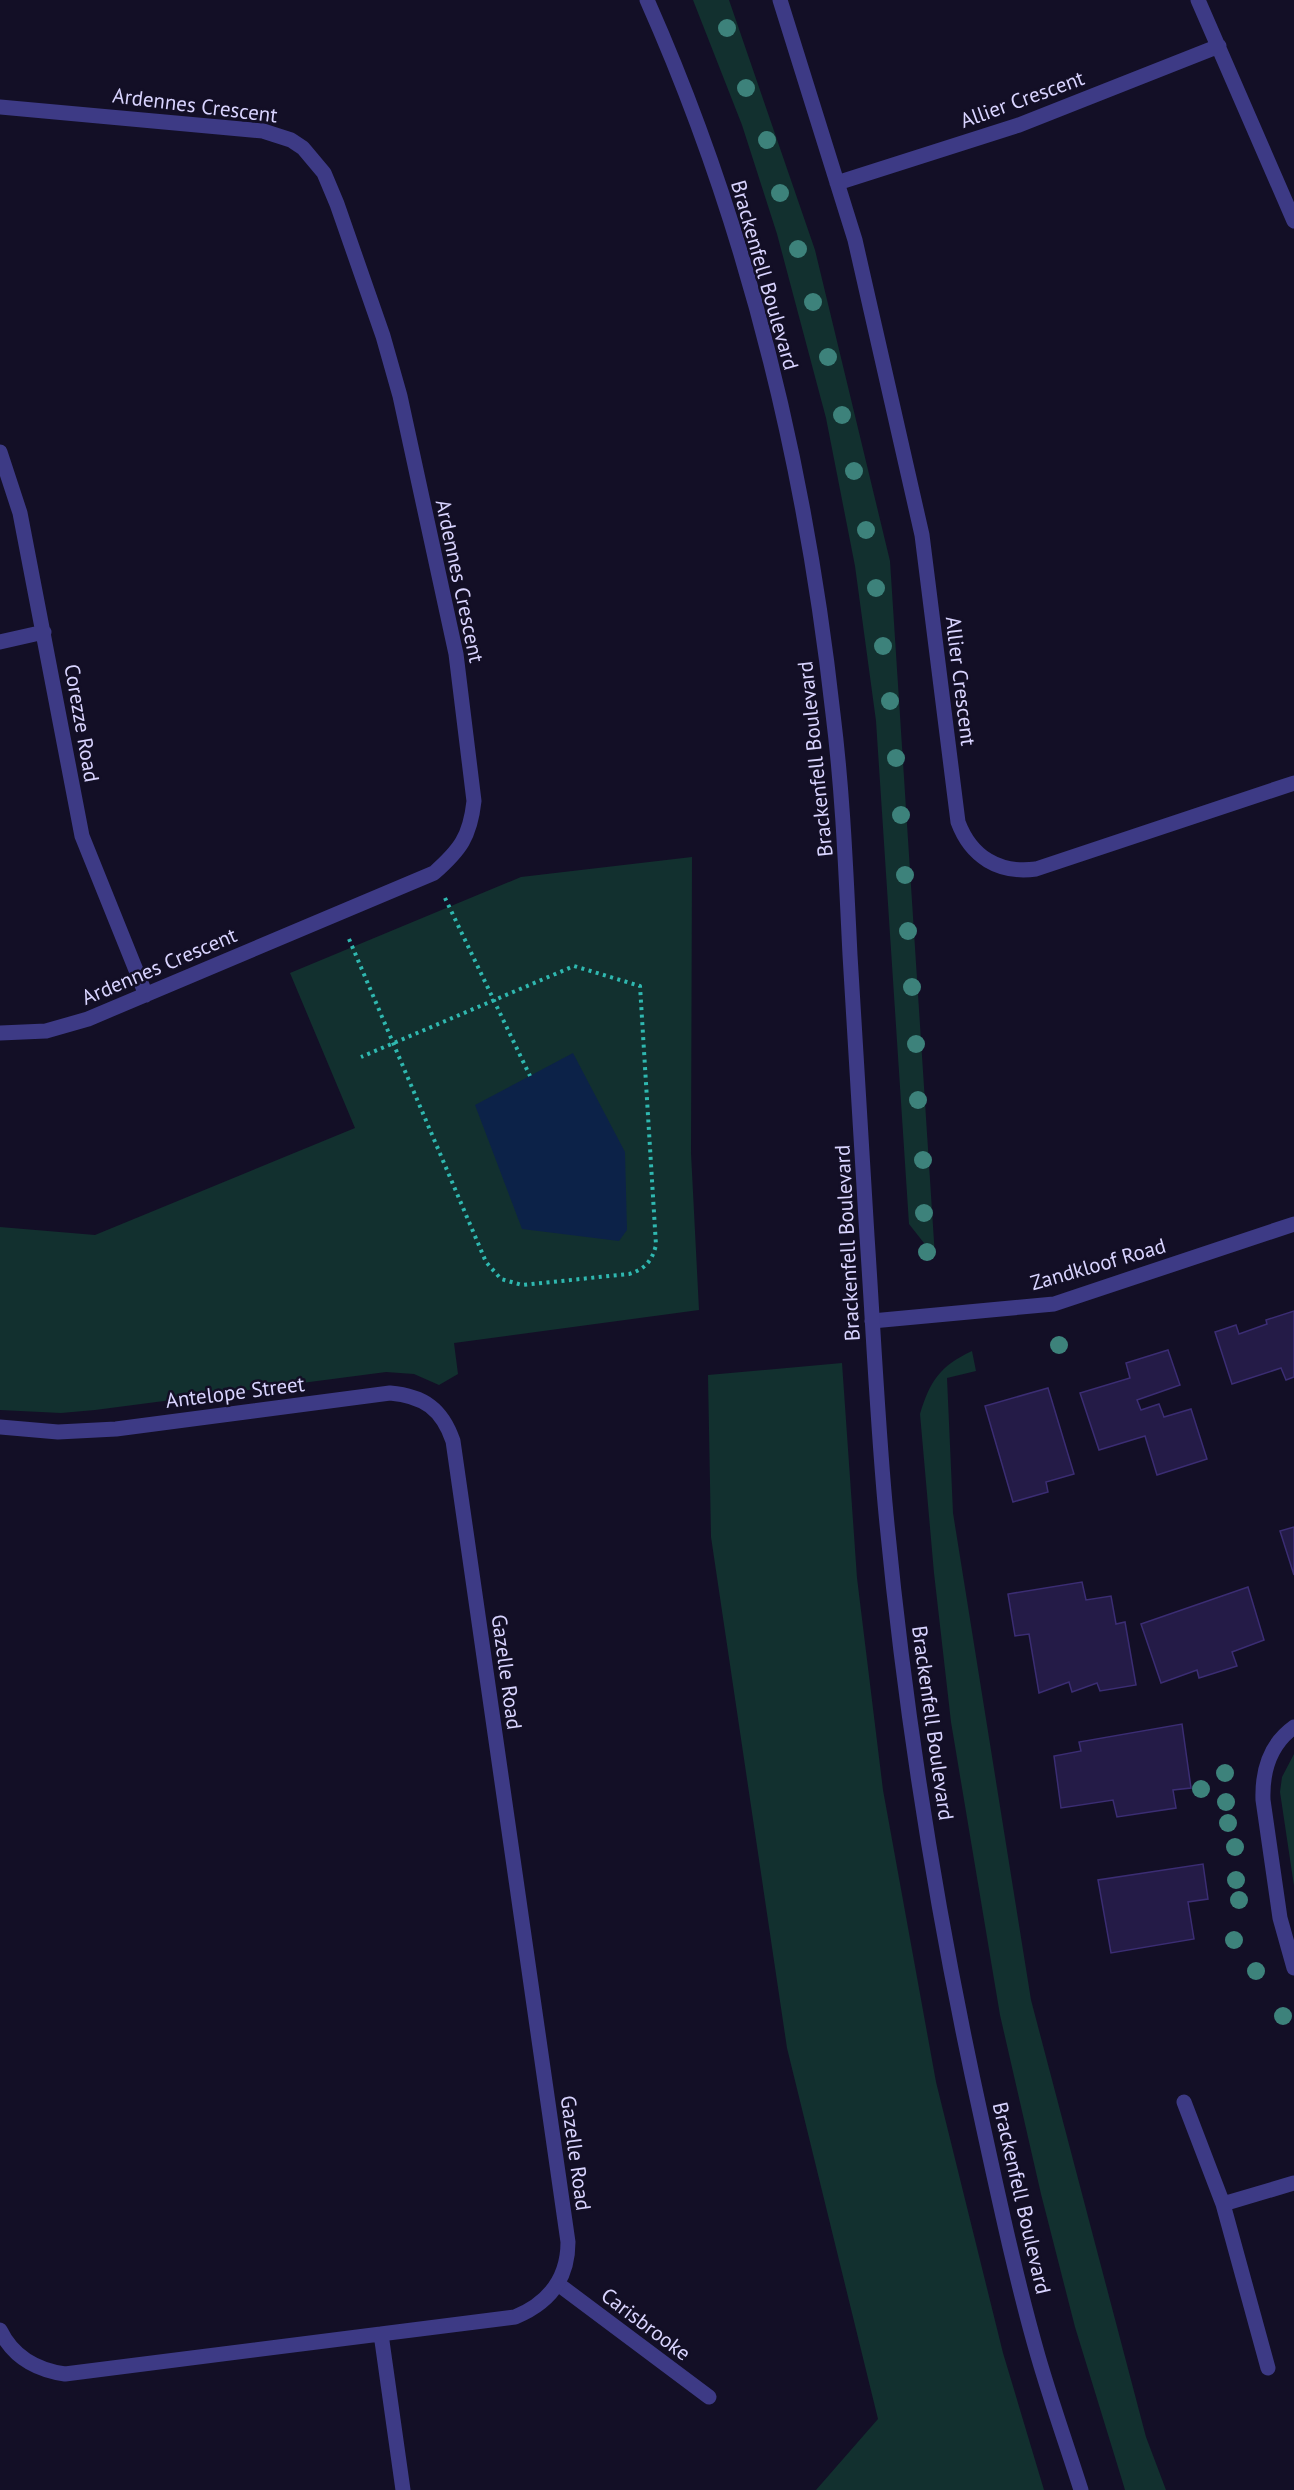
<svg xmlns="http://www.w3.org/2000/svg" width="1294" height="2490" viewBox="0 0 1294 2490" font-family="'PT Sans',sans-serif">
<rect width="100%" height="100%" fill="#130f26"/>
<path fill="#12302f" d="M693,0H729L815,250L890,561L935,1257L909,1224L876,721L855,566L826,418L777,234L742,125Z
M692,857L691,1153L699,1310L454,1343L458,1374L439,1385L414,1374L386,1372L95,1410L61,1413L0,1410V1227L95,1235L355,1128L290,973L521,877Z
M972,1351L976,1371L947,1378L953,1513L1031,2000L1146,2437L1166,2490H1125L1122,2480L1075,2327L1041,2194L1000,2015L951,1722L934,1573L920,1414C930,1381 940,1366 972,1351Z
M842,1363L857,1578L883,1790L936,2082L1003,2353L1044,2490H816L878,2419L787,2048L711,1537L708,1375Z
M1294,1754V1886L1280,1792L1282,1777Z"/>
<path fill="#0c2248" d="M573,1053L625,1152L627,1230L619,1241L522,1229L475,1105Z"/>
<path fill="#241b47" stroke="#3b2d73" stroke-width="1.5" d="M1294,1311V1377L1286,1380L1281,1368L1232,1384L1215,1332L1236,1325L1239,1334L1267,1324L1266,1320Z
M1168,1350L1180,1385L1137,1400L1141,1410L1159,1404L1164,1417L1191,1409L1207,1459L1157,1475L1145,1436L1099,1450L1080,1393L1130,1378L1126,1363Z
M1048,1388L1074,1474L1046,1482L1048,1492L1013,1502L985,1406Z
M1294,1527V1575L1280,1531Z
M1082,1582L1086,1600L1111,1596L1116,1624L1125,1622L1136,1685L1100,1691L1097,1683L1072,1692L1069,1682L1039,1693L1029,1634L1015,1636L1008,1594Z
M1248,1587L1264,1640L1232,1652L1237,1666L1199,1678L1197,1670L1161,1683L1141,1624Z
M1182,1724L1191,1788L1173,1790L1176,1808L1117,1817L1113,1800L1061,1808L1054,1756L1081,1751L1079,1742Z
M1203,1864L1208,1899L1188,1902L1194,1939L1111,1953L1098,1880Z"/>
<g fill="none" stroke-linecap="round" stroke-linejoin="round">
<path stroke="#2fb8b0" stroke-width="4" stroke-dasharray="3 4.5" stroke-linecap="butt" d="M445,898L530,1076
M349,939L486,1262L501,1279L522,1285L629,1274C645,1269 652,1261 656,1245L640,986L574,966L361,1057"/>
<path stroke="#3d3a85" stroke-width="15" d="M558,2284L709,2397"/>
<path stroke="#3d3a85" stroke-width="15" d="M780,0L855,240L922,535L958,822C971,857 999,874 1036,869L1294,783
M1198,0L1294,221
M0,107L263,131L291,140L303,148L324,173L337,204L383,336L400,396L456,654L474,801C470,837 460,850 434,873L88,1019L46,1031L0,1033
M837,183L1019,125L1219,46
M0,452L20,513L82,836L146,995
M0,642L44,632
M872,1321L1054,1304L1294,1224
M0,1427L58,1432L116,1429L390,1393C424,1396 442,1409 453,1441L568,2242C568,2279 549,2303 515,2317L65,2374C37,2370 13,2357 0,2330
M1294,1727C1269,1745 1262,1771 1263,1800L1280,1918L1294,1968
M1184,2102L1223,2204L1268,2368
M1223,2204L1294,2183
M381,2334L403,2490"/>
<path stroke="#3d3a85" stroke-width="15" d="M647,0C747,225 806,470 833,714C843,794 846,875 850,955C855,1049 862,1142 867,1236C873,1325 877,1414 885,1503C904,1710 937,1917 982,2121C999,2199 1016,2279 1038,2356C1051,2401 1067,2446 1081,2490"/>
</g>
<g fill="#3d827b">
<circle cx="727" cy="28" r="9"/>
<circle cx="746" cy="88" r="9"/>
<circle cx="767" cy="140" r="9"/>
<circle cx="780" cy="193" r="9"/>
<circle cx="798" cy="249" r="9"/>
<circle cx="813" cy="302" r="9"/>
<circle cx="828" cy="357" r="9"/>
<circle cx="842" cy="415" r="9"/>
<circle cx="854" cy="471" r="9"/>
<circle cx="866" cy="530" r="9"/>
<circle cx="876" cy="588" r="9"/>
<circle cx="883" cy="646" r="9"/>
<circle cx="890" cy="701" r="9"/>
<circle cx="896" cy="758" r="9"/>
<circle cx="901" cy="815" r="9"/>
<circle cx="905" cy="875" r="9"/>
<circle cx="908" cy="931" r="9"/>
<circle cx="912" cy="987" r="9"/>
<circle cx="916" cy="1044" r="9"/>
<circle cx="918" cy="1100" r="9"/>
<circle cx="923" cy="1160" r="9"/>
<circle cx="924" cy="1213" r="9"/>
<circle cx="927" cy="1252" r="9"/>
<circle cx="1059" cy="1345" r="9"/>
<circle cx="1225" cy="1773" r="9"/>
<circle cx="1201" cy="1789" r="9"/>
<circle cx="1226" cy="1802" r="9"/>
<circle cx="1228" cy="1823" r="9"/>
<circle cx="1235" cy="1847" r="9"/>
<circle cx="1236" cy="1880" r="9"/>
<circle cx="1239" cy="1900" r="9"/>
<circle cx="1234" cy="1940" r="9"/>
<circle cx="1256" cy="1971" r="9"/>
<circle cx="1283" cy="2016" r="9"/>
</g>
<g text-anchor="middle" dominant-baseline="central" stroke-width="5" stroke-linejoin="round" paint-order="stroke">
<g font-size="21" fill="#d9d4ff" stroke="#130f26">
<text transform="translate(1022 99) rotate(-20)">Allier Crescent</text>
<text transform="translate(195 105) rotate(7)">Ardennes Crescent</text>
<text transform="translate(765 275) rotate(74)">Brackenfell Boulevard</text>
<text transform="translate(460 581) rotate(78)">Ardennes Crescent</text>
<text transform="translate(961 681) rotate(83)">Allier Crescent</text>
<text transform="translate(82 723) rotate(80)">Corezze Road</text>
<text transform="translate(815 759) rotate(-96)">Brackenfell Boulevard</text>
<text transform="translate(159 966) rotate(-23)">Ardennes Crescent</text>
<text transform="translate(847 1243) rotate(-93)">Brackenfell Boulevard</text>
<text transform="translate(1098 1264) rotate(-16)">Zandkloof Road</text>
<text transform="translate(235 1392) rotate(-7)">Antelope Street</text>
<text transform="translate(507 1672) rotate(82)">Gazelle Road</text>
<text transform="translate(933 1723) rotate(82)">Brackenfell Boulevard</text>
<text transform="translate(576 2153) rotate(82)">Gazelle Road</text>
<text transform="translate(1022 2198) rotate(77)">Brackenfell Boulevard</text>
<text transform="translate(646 2324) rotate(37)">Carisbrooke</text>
</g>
</g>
</svg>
